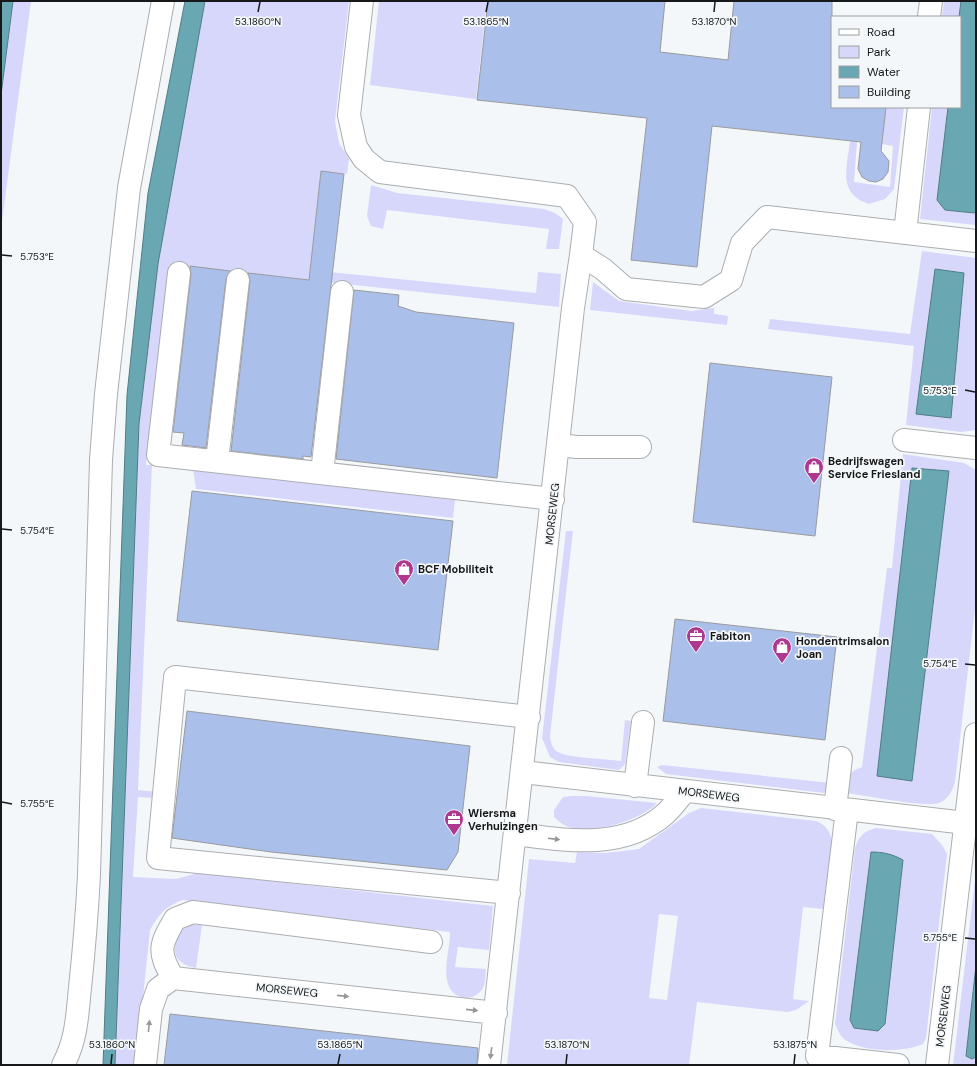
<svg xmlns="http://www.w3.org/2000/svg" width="977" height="1066" viewBox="0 0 977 1066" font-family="'DM Sans',sans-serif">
<rect width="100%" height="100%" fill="#f4f7f9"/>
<path fill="#d7d7fc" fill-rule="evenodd" d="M13,1H31L1,229V95Z
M205,1H349L335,121L339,143L349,159L347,174L321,171L310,270L536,293L538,272L561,274L559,307L169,265L146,465H152L138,790L157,792L154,798L138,797L133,877L175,879L198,873L493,906L489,950L458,947L455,967L486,969C485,975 486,983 483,988C474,1003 453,1000 448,984C443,968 450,948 450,932L183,900C165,907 160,913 150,930L136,1065H115L139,424L158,264Z
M379,1H487L476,99L370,85Z
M944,1H961L959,17H942Z
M886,107H904L894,189L885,199L869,204C837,194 847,167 850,141L857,142L854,182L890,187L893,146L882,144Z
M932,107H948L938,200L974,213L976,211V225L920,219Z
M371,185L397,193L544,209L555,213L563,219L559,249H546L549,229L387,210L383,229L371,226L367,216Z
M922,251L976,258V430L961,432L906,425L914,346L768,329L770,319L910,334ZM925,348L951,418L916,414Z
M593,282L619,301L691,311L714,308V314L728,316L727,325L590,310Z
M903,454L964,463L976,470V601L955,782C952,791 949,799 939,803C927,808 863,795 846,793L844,778L855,770L862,767L887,568H892ZM912,469L949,471L912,781L902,570Z
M193,469L455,500L453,518L196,489Z
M566,531H573L550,736C551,742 552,749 558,752C568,758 607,759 621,761L625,720L631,721L625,764L619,770L559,762L550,757L542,738Z
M662,765L831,783L824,793L666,774L657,767Z
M571,796H586L657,803C642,820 595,833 573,828C565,827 560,822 554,817V810L563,797Z
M701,808L816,821C826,825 830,831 832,841L823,909L803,907L793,999L809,1001L796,1010L787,1012L697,1002L689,1065H507L529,859L575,863L577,852L605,853L639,849L689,813ZM659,914L678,916L667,1000L649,998Z
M876,828L932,834L942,845L947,854L926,1038L923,1044C904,1053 856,1053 841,1036C839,1033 837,1028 835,1024L855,848C859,836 864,831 876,828ZM903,860L885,1024L878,1031Z
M976,872V965L966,1055L972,1059L976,1057V1065H953Z
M189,924L202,925L196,968C171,963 173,950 177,929Z"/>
<path fill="#69a8b3" stroke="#507d85" d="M1,1H13L1,95Z
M185,1H205L158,264L139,424L115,1065H103L127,395L148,193Z
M961,1H976V211L974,213L945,210L937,200L948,107H960L959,17Z
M935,269L964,273L951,418L916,414Z
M912,468L949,471L912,781L877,776Z
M871,852C883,852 892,854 903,860L885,1024L878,1031L854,1028L850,1020Z
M976,965V1057L972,1059L966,1056Z"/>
<path fill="#abbfeb" stroke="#989a9d" d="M488,1H665L660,52L728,60L734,1H832V107H886L881,151L889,161L888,172L883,179L876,182L869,181L862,177L858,169L861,142L712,126L697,267L631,260L647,118L477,100Z
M321,171L344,174L311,457L303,456V459L231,451L250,281L248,273L309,280Z
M190,266L230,271L226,279L206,448L182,445L184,433L173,432L191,274Z
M354,290L399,295L398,306L416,312L514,323L497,478L336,459Z
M710,363L832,377L815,536L693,522Z
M192,491L453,521L438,650L177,621Z
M675,619L837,637L825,740L663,721Z
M187,711L470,746L458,852L447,870L271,852L172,838Z
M170,1014L478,1048L477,1065H164Z"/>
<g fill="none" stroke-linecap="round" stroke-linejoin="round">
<defs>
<path id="minor" d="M362,1L349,115L356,147L364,159L380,172L567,196L585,222L581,255L603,269L626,289L704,297L731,280L742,243L767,217L976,241
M929,17L931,1
M905,233L919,107
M179,273L158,455L553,499
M904,440L976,448
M559,445L577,447H640
M217,461L238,280
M322,473L342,292
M523,772L966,823
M635,786L643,722
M835,809L841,758
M847,810L817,1056L898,1065
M515,834C565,840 623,851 665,814C672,808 679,798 685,791
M509,893L158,858L175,677L529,717
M173,978C157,951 160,945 175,919L193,912L431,942
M63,1065C77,1039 77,1016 80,988C84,950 87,913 89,875L101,460L106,394L129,188L163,1
M145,1065L151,1009L158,989L173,978L496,1013
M489,1065L573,308L581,255
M937,1065L976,734"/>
</defs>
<use href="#minor" stroke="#abadb0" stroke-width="24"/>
<use href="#minor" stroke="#fff" stroke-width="22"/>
</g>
<defs><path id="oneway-solid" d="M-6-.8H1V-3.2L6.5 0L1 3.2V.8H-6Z"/></defs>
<g fill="#979798">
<use href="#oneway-solid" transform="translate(554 839) rotate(7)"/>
<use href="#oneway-solid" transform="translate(343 996) rotate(6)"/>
<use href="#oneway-solid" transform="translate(472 1010) rotate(6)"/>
<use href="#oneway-solid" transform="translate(149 1026) rotate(-84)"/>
<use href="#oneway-solid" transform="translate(491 1053) rotate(97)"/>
</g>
<path fill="none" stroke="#171819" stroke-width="1.5" d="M258,12L260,2M486,12L488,2M714,12L715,2M2,255L12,256M965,390L975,392M2,529L12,530M965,664L975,665M2,802L12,804M965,938L975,939M111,1064L112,1054M338,1064L340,1054M566,1064L567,1054M794,1064L795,1054"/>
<defs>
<symbol id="shop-pin" viewBox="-11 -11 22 30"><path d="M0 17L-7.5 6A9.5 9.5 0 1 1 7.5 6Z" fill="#ae388f" stroke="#f4f7f9"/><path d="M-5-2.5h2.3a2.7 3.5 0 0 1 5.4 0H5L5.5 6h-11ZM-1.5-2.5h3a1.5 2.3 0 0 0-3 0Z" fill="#fff"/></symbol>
<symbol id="office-pin" viewBox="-11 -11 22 30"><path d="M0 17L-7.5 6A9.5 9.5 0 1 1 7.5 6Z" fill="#ae388f" stroke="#f4f7f9"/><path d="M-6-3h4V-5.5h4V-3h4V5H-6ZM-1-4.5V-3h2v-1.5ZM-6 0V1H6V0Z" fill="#fff"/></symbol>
</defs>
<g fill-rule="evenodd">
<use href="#shop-pin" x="803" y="456" width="22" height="30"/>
<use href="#shop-pin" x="393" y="558" width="22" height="30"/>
<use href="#office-pin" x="685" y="625" width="22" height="30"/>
<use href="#shop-pin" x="771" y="636" width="22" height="30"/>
<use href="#office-pin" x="443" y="808" width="22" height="30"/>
</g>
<g text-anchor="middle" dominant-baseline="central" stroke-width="3.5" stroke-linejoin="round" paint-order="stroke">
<g font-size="11" font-weight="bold" fill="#171819" stroke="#f4f7f9" text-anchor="start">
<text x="828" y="461">Bedrijfswagen<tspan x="828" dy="13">Service Friesland</tspan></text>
<text x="418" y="569">BCF Mobiliteit</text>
<text x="710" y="636">Fabiton</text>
<text x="796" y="641">Hondentrimsalon<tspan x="796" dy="13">Joan</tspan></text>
<text x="468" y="813">Wiersma<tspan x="468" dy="13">Verhuizingen</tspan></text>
</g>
<g font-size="11" fill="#171819" stroke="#f4f7f9">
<text transform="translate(552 514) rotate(-84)">MORSEWEG</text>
<text transform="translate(709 794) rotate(7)">MORSEWEG</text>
<text transform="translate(287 990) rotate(6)">MORSEWEG</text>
<text transform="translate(943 1016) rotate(-83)">MORSEWEG</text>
</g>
</g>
<g font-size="10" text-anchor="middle" fill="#171819" stroke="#f4f7f9" stroke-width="3.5" stroke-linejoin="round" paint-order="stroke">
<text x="258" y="25">53.1860°N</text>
<text x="486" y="25">53.1865°N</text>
<text x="714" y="25">53.1870°N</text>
<text x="37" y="260">5.753°E</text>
<text x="940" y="394">5.753°E</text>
<text x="37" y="534">5.754°E</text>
<text x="940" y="667">5.754°E</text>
<text x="37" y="807">5.755°E</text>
<text x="940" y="941">5.755°E</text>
<text x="112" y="1048">53.1860°N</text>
<text x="340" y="1048">53.1865°N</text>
<text x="567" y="1048">53.1870°N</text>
<text x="795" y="1048">53.1875°N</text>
</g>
<rect width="977" height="1066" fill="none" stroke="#171819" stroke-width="4"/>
<rect x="831" y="16" width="130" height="92" fill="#f4f7f9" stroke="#9c9e9f"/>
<rect x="839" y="29" width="20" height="6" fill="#ffffff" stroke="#9c9e9f"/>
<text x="867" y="36" font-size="12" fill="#171819">Road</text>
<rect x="839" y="46" width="20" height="12" fill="#d7d7fc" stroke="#9c9e9f"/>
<text x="867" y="56" font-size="12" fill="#171819">Park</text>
<rect x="839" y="66" width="20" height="12" fill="#69a8b3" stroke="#9c9e9f"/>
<text x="867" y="76" font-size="12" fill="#171819">Water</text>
<rect x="839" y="86" width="20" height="12" fill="#abbfeb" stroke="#9c9e9f"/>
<text x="867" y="96" font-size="12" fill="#171819">Building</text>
</svg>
